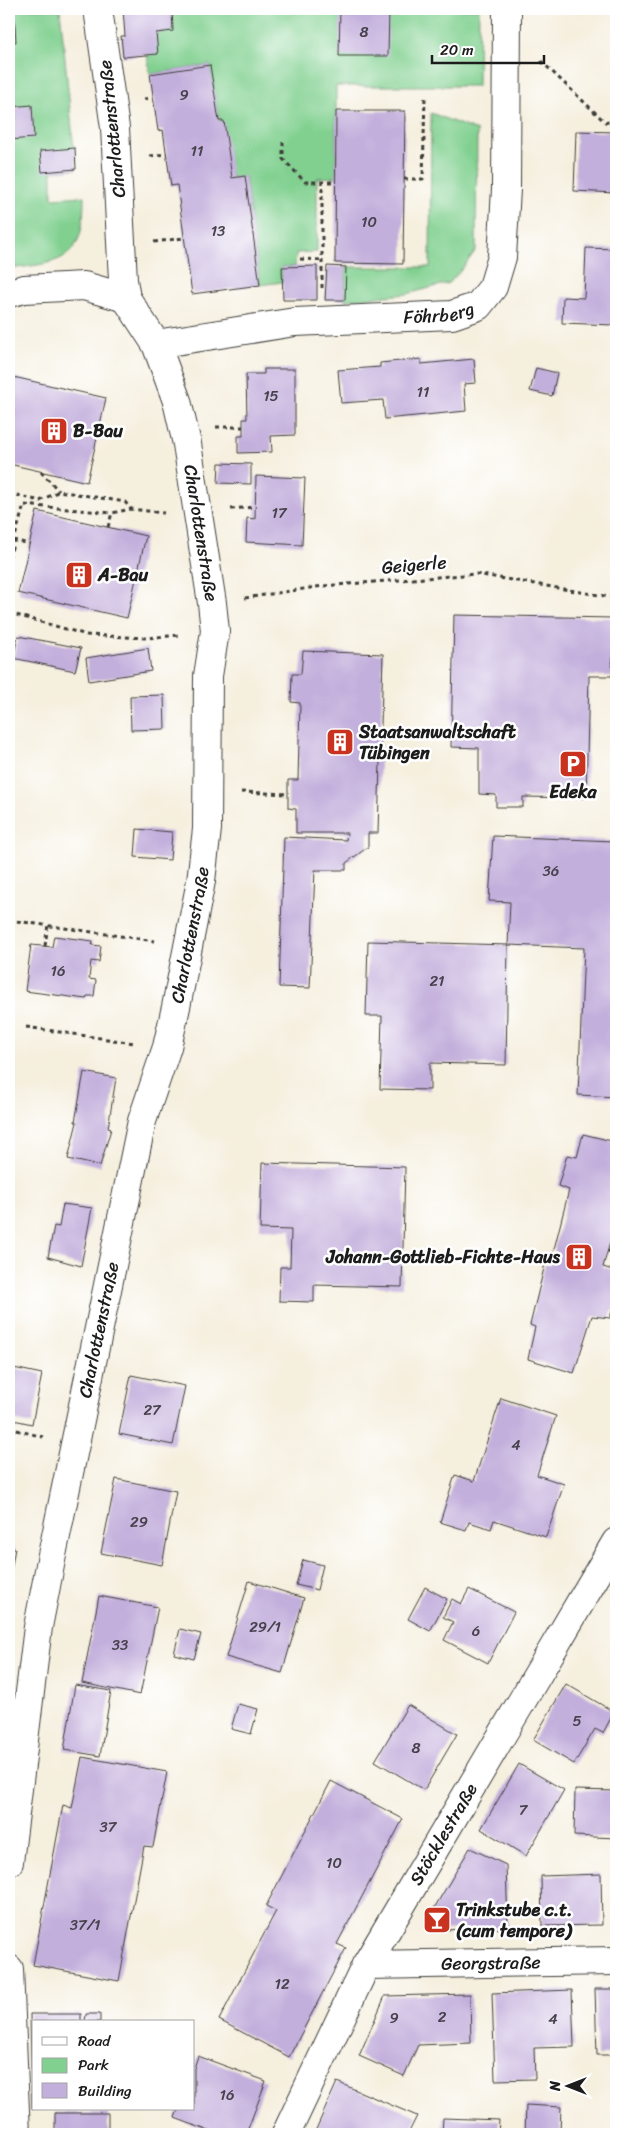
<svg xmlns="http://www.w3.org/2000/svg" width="625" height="2143" viewBox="0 0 625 2143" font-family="Sriracha,sans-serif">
<rect width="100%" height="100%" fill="#fff"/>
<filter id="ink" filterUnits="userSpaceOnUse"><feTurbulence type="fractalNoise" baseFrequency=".02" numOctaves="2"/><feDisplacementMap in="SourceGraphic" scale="10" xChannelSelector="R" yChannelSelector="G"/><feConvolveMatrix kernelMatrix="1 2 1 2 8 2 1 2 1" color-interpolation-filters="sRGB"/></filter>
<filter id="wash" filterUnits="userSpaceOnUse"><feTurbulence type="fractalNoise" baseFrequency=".0096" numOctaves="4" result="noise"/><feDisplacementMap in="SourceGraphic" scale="20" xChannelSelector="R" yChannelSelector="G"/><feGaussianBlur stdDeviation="1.12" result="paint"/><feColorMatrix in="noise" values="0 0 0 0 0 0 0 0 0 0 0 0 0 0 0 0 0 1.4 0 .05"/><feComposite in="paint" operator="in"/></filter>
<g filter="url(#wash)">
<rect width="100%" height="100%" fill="#f5efde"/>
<path fill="#81d090" stroke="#4e7656" d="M9,9H60L76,169L52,171V198L84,196C84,260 66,262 9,269Z
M172,9H479L478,86H336V177L317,178V252L296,253L295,267H282V282L260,285L245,176L232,178L219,121L210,65L150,74L147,55L156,33L173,31Z
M431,113L477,131L476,250L462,269L449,283L407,294L345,300L346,267H430Z"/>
<g id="blocks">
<path fill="#c3afdc" d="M9,9H14L16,42H9Z
M123,9H172L173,31L156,33L158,54L123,57L121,36H125Z
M340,9H389L388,56H339Z
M210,65L219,121H224L232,178L245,176L260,285L192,294L177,185L171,186L163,130L158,131L150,74Z
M32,105L34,138L9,140V107Z
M336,111H405L403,264L335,263Z
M576,131L616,132V193L574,191Z
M75,148L76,169L42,172L40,151Z
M586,248L616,249V318H614V325L562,323L563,297L584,298Z
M317,266V300H283L282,267Z
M327,266L346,267L345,300H325Z
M421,359V364L474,359L476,383L464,384L466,411L385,419L383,400L341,403L338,370L380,367V363Z
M536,368L557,373L552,396L530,391Z
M264,369H295V435L271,436L272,452L238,453V436H243V419H247L246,374H264Z
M9,376L106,398L87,482L9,464Z
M219,463L251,464V484L218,483Z
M256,476L305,478L302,545L246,542L247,518L255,519Z
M37,511L146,536L127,618L18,593Z
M454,615L613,618L612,676H589L586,798L523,797V807H496V795L479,794V748L451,747Z
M18,636L81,648L75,671L13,658Z
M148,648L151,671L89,681L86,658Z
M303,651L383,654L378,833H368V847L346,863V870H315L310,988L279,987L284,837L346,840L347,833H296V809L288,808V780H298L300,703L291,702L292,674H301Z
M164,695L165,729L131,730L130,696Z
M137,829L172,832L170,860L135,857Z
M613,829H616V1097L578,1095L584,948L508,945L510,902L489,901L493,836L613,841Z
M54,936L93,941L92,945L101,946L99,962L91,961L89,979L96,980L94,996H87L86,999L25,991L31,945L52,947Z
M368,941L508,945L506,1065L430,1063V1090L380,1089L382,1016H366Z
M84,1072L116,1078L108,1128L111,1129L100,1166L68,1159L77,1122H75Z
M583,1134L616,1142V1235H612L603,1267L616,1271V1297L610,1318L592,1316L574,1373L528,1359L535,1327L530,1325L545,1264L550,1265L569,1190L558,1186L567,1155L577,1157Z
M262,1163L405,1167L402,1287L314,1285V1302L279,1301L280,1267H290L291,1230L260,1229Z
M63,1204L92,1208L81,1266L48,1257L54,1226L59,1227Z
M9,1367L42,1374L32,1424L9,1419Z
M131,1375L185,1386L173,1445L119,1434Z
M501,1398L556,1416L537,1475L564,1484L546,1537L494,1520L491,1529L469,1522L466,1530L440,1522L455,1475L474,1481Z
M116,1479L176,1491L162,1565L101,1553Z
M9,1546L15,1548L10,1577H9Z
M303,1560L323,1565L317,1590L296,1585Z
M249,1581L304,1598L282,1673L226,1657Z
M425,1587L447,1599L430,1631L408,1619Z
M469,1589L514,1612L488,1663L444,1640L453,1622L443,1617L452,1599L461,1604Z
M99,1596L158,1607L140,1695L82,1683Z
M180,1629L201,1634L194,1659L174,1654Z
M566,1684L614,1712L603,1733L595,1729L574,1764L533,1740Z
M75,1685L111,1691L100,1756L64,1750Z
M238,1704L258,1709L251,1734L231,1729Z
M408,1705L457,1734L424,1790L375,1761Z
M82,1757L167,1772L153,1847L144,1846L119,1981L33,1965L63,1805L72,1808Z
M519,1764L564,1790L526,1856L481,1829Z
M331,1781L403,1819L337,1944L346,1948L289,2057L219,2020L276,1911L266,1906Z
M575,1790L616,1791V1838L574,1836Z
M470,1848L506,1865L508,1928L439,1930L430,1915Z
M601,1874L602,1925L542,1926L541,1876Z
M595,1989H616V2076H612L611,2055H597Z
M572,1990L574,2047L534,2048L535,2079L495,2080L492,1993Z
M470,1994L471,2043L418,2045L404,2076L359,2056L385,1996Z
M30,2014H81V2022H34V2109H32Z
M86,2014H100V2022H85Z
M198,2056L266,2081L246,2134H217L175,2118L178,2109H194V2068Z
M337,2082L417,2116L408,2134H314Z
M526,2105L561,2107L560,2132H591V2134H525Z
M55,2113H108V2134H55Z
M443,2118L499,2120L498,2134H442Z"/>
</g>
</g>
<g filter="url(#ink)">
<use href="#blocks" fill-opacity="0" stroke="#3d3c39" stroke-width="1"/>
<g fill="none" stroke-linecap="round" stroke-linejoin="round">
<defs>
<g id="street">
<path d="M9,293L24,289L84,286L126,298"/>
<path id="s1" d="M156,344L295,322L452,315L478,306L493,287L502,257L506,189L507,9"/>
<path id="s2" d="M9,1862L38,1627L52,1555L142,1121L167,1047L176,1007L201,881L207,829L208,676L215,631L212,603L187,444L177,401L156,344L126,298L123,280L115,128L98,9"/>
<path id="s3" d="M366,1965L616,1961"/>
<path d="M9,1969L16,2134"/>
<path id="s4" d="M286,2134L366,1965L616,1542"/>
</g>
</defs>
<use href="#street" stroke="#3d3c39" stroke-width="30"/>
<path stroke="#3d3c39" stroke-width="3" stroke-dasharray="4 4" stroke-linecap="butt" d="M541,61L605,122L616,123
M144,99L153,98
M283,142V159L305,182H322
M150,156L167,154
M404,179H423L425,95
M154,242L184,238
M300,259L322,260
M322,288V182H336
M216,427H243
M41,472L59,491
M9,493L40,501L59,491L125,502L131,509L164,513
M231,509L255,507
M108,527L112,513L131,509
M13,540L29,544
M9,558L24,505L112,513
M245,598L323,586L476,574L616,598
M9,613L87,635L146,638L180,635
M241,792L288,794
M9,920L155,941
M45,946L48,924
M26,1027L134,1043
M608,1251L616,1252
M9,1428L43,1437"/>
<use href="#street" stroke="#fff" stroke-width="28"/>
</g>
</g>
<defs>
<symbol id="building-square" viewBox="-11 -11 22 22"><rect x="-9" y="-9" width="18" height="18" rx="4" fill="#c8321e" stroke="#fff"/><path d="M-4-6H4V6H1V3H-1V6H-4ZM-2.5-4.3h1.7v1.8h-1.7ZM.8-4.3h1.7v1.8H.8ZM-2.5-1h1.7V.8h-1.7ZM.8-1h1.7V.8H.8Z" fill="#fff"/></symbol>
<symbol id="parking-square" viewBox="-11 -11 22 22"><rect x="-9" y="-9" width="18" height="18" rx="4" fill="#c8321e" stroke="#fff"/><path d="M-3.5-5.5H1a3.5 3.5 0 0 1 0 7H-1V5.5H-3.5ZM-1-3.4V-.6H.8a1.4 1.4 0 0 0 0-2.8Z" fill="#fff"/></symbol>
<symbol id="bar-square" viewBox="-11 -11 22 22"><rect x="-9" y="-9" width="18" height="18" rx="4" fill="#c8321e" stroke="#fff"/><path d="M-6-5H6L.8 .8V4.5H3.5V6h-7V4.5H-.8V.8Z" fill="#fff"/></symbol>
</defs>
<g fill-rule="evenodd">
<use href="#building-square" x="38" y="415" width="32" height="32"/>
<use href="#building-square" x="63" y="559" width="32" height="32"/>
<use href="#building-square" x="324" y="726" width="32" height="32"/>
<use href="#parking-square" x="557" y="748" width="32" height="32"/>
<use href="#building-square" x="563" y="1241" width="32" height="32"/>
<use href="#bar-square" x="421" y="1904" width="32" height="32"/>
</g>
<g text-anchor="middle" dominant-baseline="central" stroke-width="5" stroke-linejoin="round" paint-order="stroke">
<g font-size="15" fill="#46414c">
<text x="364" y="32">8</text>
<text x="184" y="95">9</text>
<text x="197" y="151">11</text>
<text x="369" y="222">10</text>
<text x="218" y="231">13</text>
<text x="423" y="392">11</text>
<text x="271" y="396">15</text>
<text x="279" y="513">17</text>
<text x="551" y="871">36</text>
<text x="58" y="971">16</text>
<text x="437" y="981">21</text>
<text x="152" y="1410">27</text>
<text x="516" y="1445">4</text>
<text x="139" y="1522">29</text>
<text x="265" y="1627">29/1</text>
<text x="476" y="1631">6</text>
<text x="120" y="1645">33</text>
<text x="577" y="1721">5</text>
<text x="416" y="1748">8</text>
<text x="523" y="1810">7</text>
<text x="108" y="1827">37</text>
<text x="334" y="1863">10</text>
<text x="85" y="1925">37/1</text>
<text x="282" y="1984">12</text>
<text x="442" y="2017">2</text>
<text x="394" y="2018">9</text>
<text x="553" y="2019">4</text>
<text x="227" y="2095">16</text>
</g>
<g font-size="18" fill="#1c1c1c" stroke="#fff">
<text transform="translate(112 129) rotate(-96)">Charlottenstraße</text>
<text stroke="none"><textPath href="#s1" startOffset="285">Föhrberg</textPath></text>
<text transform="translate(201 533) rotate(81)">Charlottenstraße</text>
<text transform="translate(414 565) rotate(-5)">Geigerle</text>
<text stroke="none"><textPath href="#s2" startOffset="946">Charlottenstraße</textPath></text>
<text stroke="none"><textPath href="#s2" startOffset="540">Charlottenstraße</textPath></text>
<text stroke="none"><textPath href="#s4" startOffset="339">Stöcklestraße</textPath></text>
<text stroke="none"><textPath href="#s3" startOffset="125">Georgstraße</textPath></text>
</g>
<g font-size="18" font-weight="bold" fill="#1c1c1c" stroke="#fff" text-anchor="start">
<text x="73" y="431">B-Bau</text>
<text x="98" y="575">A-Bau</text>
<text x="359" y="732">Staatsanwaltschaft<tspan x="359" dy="21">Tübingen</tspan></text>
<text x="573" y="792" text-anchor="middle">Edeka</text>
<text x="560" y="1257" text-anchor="end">Johann-Gottlieb-Fichte-Haus</text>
<text x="456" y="1910">Trinkstube c.t.<tspan x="456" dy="21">(cum tempore)</tspan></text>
</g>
</g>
<rect width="625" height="2143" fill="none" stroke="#fff" stroke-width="30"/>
<rect x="32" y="2020" width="162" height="90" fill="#ffffff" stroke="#a4a4a4"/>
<rect x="42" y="2037" width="25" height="8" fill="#ffffff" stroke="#a4a4a4"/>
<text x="78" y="2046" font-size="15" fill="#1c1c1c">Road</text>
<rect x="42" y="2058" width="25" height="15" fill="#81d090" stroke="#a4a4a4"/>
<text x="78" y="2070" font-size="15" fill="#1c1c1c">Park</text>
<rect x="42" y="2083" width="25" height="15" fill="#c3afdc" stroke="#a4a4a4"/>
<text x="78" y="2096" font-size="15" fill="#1c1c1c">Building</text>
<g transform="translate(568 2086) rotate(270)" stroke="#ffffff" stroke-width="4" paint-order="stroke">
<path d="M0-4L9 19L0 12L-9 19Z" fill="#1c1c1c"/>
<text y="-8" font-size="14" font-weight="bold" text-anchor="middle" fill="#1c1c1c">N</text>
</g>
<path d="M432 55v8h112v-8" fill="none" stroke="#1c1c1c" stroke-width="2.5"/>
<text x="440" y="55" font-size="15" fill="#1c1c1c" stroke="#ffffff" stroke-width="4" paint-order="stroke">20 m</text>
</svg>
